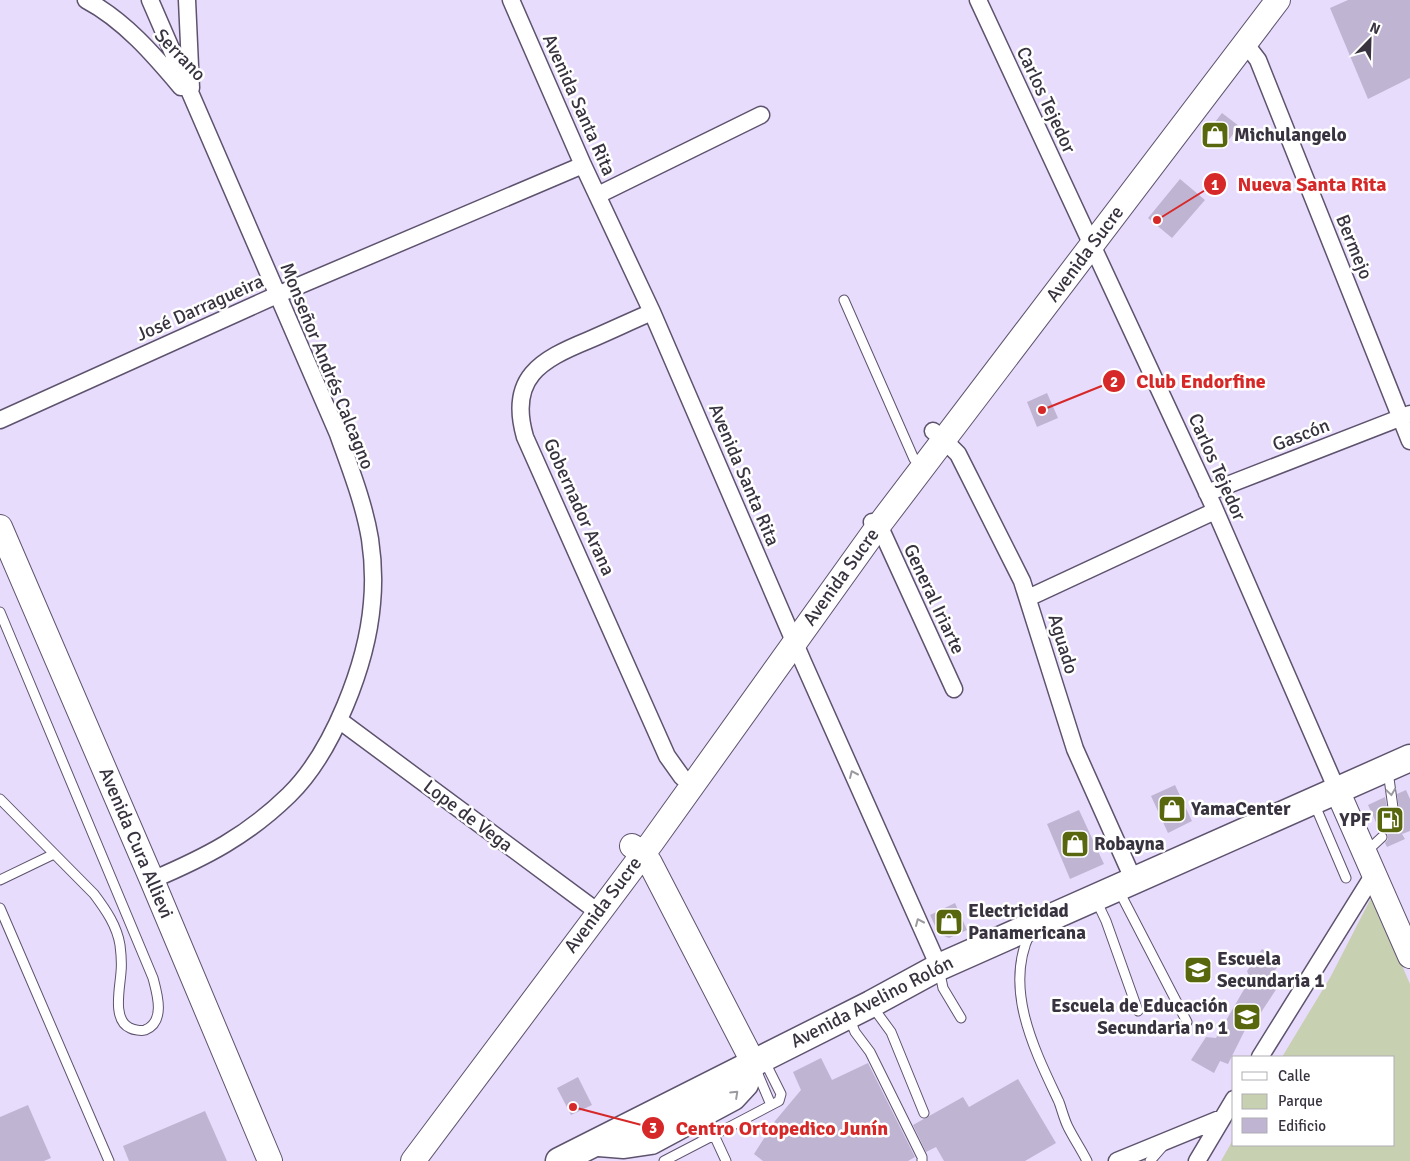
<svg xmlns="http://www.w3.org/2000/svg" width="1410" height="1161" viewBox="0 0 1410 1161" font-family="Signika,sans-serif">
<rect width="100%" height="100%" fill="#e8dcfc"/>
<path fill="#c8d0b2" d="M1372,896L1410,984V1161H1221L1234,1138V1145H1394V1057H1282L1331,976Z"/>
<path fill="#c0b4d3" d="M1348,0H1410V78L1368,99L1330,8Z
M1222,113L1239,126L1222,149L1205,135Z
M1180,179L1205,200L1172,238L1148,218Z
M1047,393L1058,418L1037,427L1027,402Z
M1175,785L1192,821L1168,833L1151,796Z
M1406,790L1410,799V831L1402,834L1405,839L1387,847L1385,843L1388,839V835L1384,831H1380L1368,805L1385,797L1389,818L1395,821L1398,820L1400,815L1397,794Z
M1079,810L1104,864L1070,879L1047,824Z
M955,903L967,930L949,938L939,934L930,915Z
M1262,949L1281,961L1274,972L1283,979L1256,1020L1251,1018L1228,1064L1220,1061L1214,1073L1191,1060L1206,1037L1216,1038L1250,979L1247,971Z
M821,1058L832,1080L868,1063L915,1157L908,1161H763L754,1154L775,1121L801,1090L793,1072Z
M578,1077L592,1105L571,1115L557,1088Z
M1018,1079L1056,1143L1025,1161H944L936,1147L926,1152L913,1125L963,1097L969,1107Z
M28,1105L51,1158L44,1161H0V1117Z
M205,1111L227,1161H129L123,1146Z"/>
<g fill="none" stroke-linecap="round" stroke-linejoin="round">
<defs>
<path id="lane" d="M844,300L914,459
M0,612L153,978C157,993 166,1022 145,1030C141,1031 134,1030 130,1028C112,1020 120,988 121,972C122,963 121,953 120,945C117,926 106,910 94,894L0,799
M1388,771L1394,815
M1314,803L1346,878
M1366,852L1382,837
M0,880L54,854
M1118,889L1187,1022
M1096,900L1106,921L1138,1011
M0,908L109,1161
M1030,933C1003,989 1035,1051 1059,1102C1062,1110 1064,1119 1068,1127C1074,1139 1081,1149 1087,1161
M939,969L943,988L961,1018
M872,1006L891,1032L924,1113
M849,1017L855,1032L870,1052L922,1157V1161
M757,1072L771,1105
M664,1161L714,1135
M726,1161L714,1135L779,1101L781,1094L764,1060
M1150,1161L1164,1145"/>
<path id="street" d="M86,0C124,20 154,55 181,87
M150,0L338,434C350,468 364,503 370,539C373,559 374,582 372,603C367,664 333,752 289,795C247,836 206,857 152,880
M187,0L191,88
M511,0L583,165L652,312L803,662L939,967
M978,0L1212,503L1337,790
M1245,43L1258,60L1410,441
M598,195L761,115
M652,312C631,321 610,331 589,340C540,360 508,378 525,437L667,756L682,777
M0,420L277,295L583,165
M933,431L944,440L958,454L1022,581L1075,749L1134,881
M1207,493L1410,414
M872,522L879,525L954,689
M1028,598L1215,511
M339,720L598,912
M1260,1057L1374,874
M1117,1161L1222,1118
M1197,1161L1234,1099"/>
<path id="secondary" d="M0,527L152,880L270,1161
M1337,790L1410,956
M632,846L643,853L650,863L753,1062
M413,1161L652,842L879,525L1278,0"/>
<path id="primary" d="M599,1143L624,1145L651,1141L733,1097L745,1084L753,1062
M559,1161L871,1004L939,967L1410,758"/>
</defs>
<use href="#lane" stroke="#5e536e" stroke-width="11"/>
<use href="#street" stroke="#5e536e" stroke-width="19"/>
<use href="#secondary" stroke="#5e536e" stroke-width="26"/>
<use href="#primary" stroke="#5e536e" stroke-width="29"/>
<use href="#lane" stroke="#fff" stroke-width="9"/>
<use href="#street" stroke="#fff" stroke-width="16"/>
<use href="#secondary" stroke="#fff" stroke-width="24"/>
<use href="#primary" stroke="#fff" stroke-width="26"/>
</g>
<defs><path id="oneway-chevron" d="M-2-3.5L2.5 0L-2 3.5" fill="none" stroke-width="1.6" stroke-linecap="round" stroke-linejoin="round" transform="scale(1.25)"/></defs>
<g stroke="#9c999f">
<use href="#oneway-chevron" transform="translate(853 774) rotate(-114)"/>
<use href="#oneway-chevron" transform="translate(1391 792) rotate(82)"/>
<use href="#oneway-chevron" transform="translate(919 922) rotate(-114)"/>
<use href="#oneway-chevron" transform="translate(735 1094) rotate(-43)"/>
</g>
<defs>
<symbol id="shop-square" viewBox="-11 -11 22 22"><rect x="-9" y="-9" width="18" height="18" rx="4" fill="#58670e" stroke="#fff"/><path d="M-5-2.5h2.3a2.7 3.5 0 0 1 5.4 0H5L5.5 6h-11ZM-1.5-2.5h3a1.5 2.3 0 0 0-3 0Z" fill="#fff"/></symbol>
<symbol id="fuel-square" viewBox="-11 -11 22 22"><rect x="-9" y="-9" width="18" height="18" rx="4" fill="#58670e" stroke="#fff"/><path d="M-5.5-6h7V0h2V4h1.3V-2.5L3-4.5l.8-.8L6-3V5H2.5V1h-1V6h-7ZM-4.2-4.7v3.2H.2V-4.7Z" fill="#fff"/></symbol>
<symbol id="school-square" viewBox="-11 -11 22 22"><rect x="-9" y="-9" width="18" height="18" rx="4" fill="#58670e" stroke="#fff"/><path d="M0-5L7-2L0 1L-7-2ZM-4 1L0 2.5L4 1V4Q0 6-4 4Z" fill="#fff"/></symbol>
</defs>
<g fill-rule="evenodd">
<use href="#shop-square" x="1199" y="119" width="32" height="32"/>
<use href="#shop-square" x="1156" y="793" width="32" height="32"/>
<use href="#fuel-square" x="1374" y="804" width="32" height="32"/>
<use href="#shop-square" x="1059" y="828" width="32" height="32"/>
<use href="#shop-square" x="933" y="906" width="32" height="32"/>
<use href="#school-square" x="1182" y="954" width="32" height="32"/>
<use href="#school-square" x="1231" y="1001" width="32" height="32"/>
</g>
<g text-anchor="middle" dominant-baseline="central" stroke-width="5" stroke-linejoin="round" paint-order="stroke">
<g font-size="19" fill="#38333f" stroke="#fff">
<text transform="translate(180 55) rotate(46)">Serrano</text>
<text transform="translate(1046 100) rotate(65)">Carlos Tejedor</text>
<text transform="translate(579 105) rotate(66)">Avenida Santa Rita</text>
<text transform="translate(1354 247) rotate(68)">Bermejo</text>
<text transform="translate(1085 254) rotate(-53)">Avenida Sucre</text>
<text transform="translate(200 308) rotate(-24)">José Darragueira</text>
<text transform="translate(327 366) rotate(68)">Monseñor Andrés Calcagno</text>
<text transform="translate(1301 435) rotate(-21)">Gascón</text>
<text transform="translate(1217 467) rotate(66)">Carlos Tejedor</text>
<text transform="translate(744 475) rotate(67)">Avenida Santa Rita</text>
<text transform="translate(579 507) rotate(66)">Gobernador Arana</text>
<text transform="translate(841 577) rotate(-54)">Avenida Sucre</text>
<text transform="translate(934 599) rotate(65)">General Iriarte</text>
<text transform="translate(1063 644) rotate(73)">Aguado</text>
<text transform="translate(468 816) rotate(37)">Lope de Vega</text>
<text transform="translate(136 843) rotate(67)">Avenida Cura Allievi</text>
<text transform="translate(603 905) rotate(-53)">Avenida Sucre</text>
<text transform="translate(872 1002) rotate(-27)">Avenida Avelino Rolón</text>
</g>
<g font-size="19" font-weight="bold" fill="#38333f" stroke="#fff" text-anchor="start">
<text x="1234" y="135">Michulangelo</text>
<text x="1191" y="809">YamaCenter</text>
<text x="1371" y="820" text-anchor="end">YPF</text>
<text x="1094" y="844">Robayna</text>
<text x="968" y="911">Electricidad<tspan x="968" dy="22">Panamericana</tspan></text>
<text x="1217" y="959">Escuela<tspan x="1217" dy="22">Secundaria 1</tspan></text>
<text x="1228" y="1006" text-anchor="end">Escuela de Educación<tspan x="1228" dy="22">Secundaria nº 1</tspan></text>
</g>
</g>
<path fill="none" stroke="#d62828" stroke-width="2" d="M1157 220L1215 184M1042 410L1114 381M573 1107L653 1128"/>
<g fill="#d62828" stroke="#fff" stroke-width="2">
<circle cx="1157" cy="220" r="5"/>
<circle cx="1042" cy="410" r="5"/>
<circle cx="573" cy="1107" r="5"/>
<circle cx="1215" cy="184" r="12"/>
<circle cx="1114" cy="381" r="12"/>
<circle cx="653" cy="1128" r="12"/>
</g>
<g font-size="15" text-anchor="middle" font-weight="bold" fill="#fff">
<text x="1215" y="190">1</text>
<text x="1114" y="387">2</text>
<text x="653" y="1133">3</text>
</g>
<g font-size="20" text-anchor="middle" font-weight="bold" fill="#d62828" stroke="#fff" stroke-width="5" stroke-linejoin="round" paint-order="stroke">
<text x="1312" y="191">Nueva Santa Rita</text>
<text x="1201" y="388">Club Endorfine</text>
<text x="782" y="1135">Centro Ortopedico Junín</text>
</g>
<rect x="1232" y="1056" width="162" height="90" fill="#ffffff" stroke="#afadb2"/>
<rect x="1242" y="1072" width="25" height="8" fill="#ffffff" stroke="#afadb2"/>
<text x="1278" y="1081" font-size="15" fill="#38333f">Calle</text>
<rect x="1242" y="1094" width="25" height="15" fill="#c8d0b2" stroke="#afadb2"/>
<text x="1278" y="1106" font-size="15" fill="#38333f">Parque</text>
<rect x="1242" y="1118" width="25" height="15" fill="#c0b4d3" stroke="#afadb2"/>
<text x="1278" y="1131" font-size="15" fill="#38333f">Edificio</text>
<g transform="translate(1370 40) rotate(23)" stroke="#ffffff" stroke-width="4" paint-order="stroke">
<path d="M0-4L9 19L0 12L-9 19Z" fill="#38333f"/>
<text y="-8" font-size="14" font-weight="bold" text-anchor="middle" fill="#38333f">N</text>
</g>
</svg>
